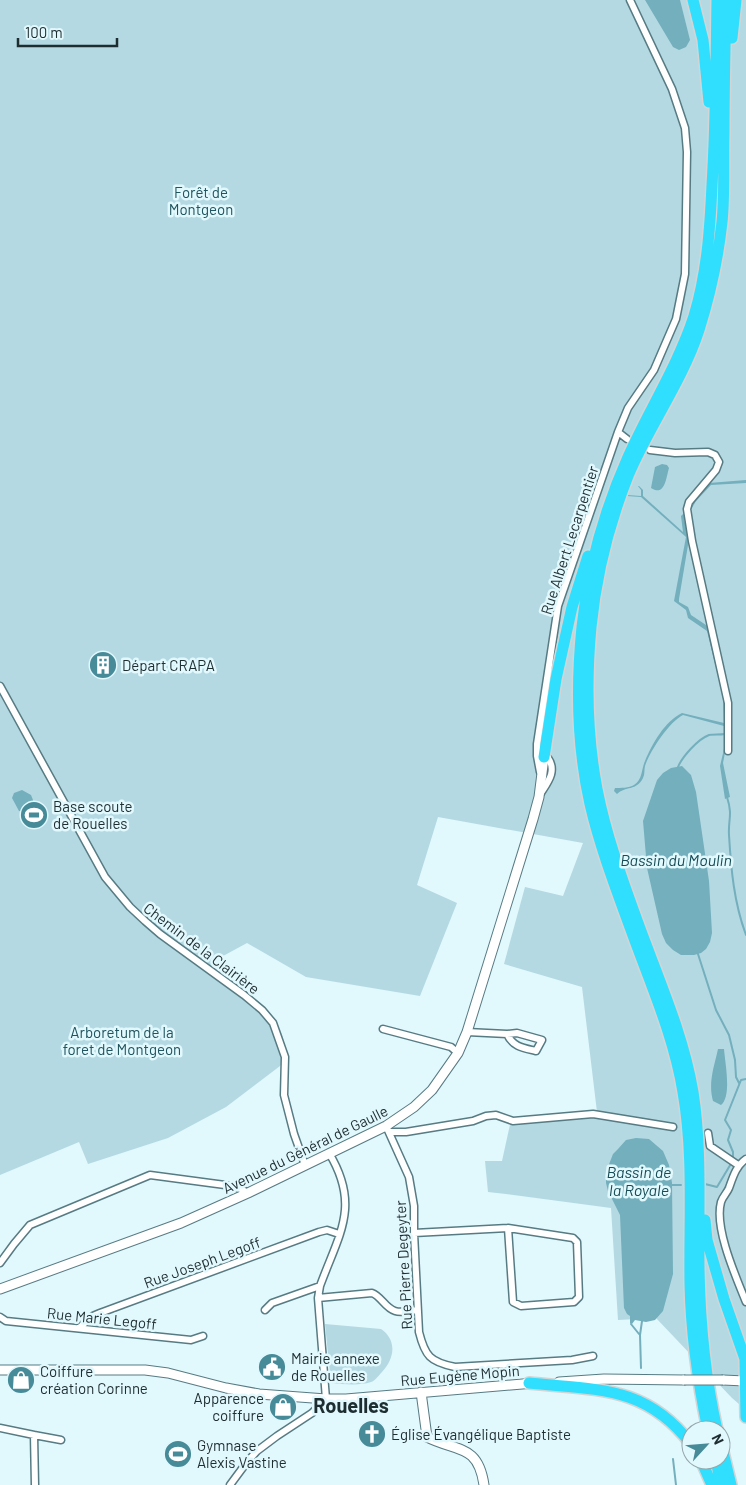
<svg xmlns="http://www.w3.org/2000/svg" width="746" height="1485" viewBox="0 0 746 1485" font-family="Barlow,sans-serif">
<rect width="100%" height="100%" fill="#e1f8fd"/>
<path fill="#b4d9e2" d="M0,0H746V1410L732,1398L656,1318L618,1320L611,1208L506,1194L488,1192L485,1161H502L511,1120L597,1112L582,987L504,964L525,887L563,896L583,843L438,817L417,885L457,903L420,996L306,977L247,943L212,962L213,968C236,984 268,1003 280,1030C284,1038 285,1048 287,1057L280,1066L226,1107L168,1138L88,1164L79,1142L0,1175Z
M325,1324L381,1329C397,1340 395,1358 382,1372C379,1375 375,1381 371,1382C359,1386 343,1384 331,1383Z"/>
<path fill="#73afbc" d="M645,0H680L690,40L686,47L679,50L673,47Z
M662,464L667,465L669,468C666,478 665,497 651,488L655,467Z
M746,480V483L711,485L696,501L689,513L688,508L709,483Z
M638,486H639L643,490V496L683,532L681,516L686,511L687,516L684,519L689,539L679,599V602L688,607L691,615L709,627L727,700V742L723,763L730,797L725,799L720,766L724,749V726L683,715C669,722 650,751 645,766C644,770 645,774 643,778C637,791 625,786 617,794L614,791L615,788C621,788 629,788 634,785C643,779 641,770 645,761C652,744 665,721 682,713L724,723L723,696L707,631L688,618L686,610L674,601L686,537L641,497L627,496V495L641,496V490Z
M682,766L691,775L696,792L709,881L712,933L710,942L706,949L701,953L694,955H681L673,950L666,943L662,934L647,868L643,821L657,780L663,773L671,768Z
M22,790L31,795L33,800L32,807L26,811H19L12,798L14,793Z
M718,1049H724C725,1063 732,1096 721,1105L713,1101C708,1083 714,1067 718,1049Z
M636,1138L649,1139L663,1151L669,1165L672,1183L673,1274L663,1311L655,1320L646,1322L635,1320L632,1324L630,1323V1316L627,1314L624,1308L620,1215L608,1191L606,1183V1172L613,1154L618,1149L626,1140Z"/>
<g fill="none" stroke-linecap="round" stroke-linejoin="round">
<path stroke="#73afbc" stroke-width="2" d="M678,767C682,757 698,739 709,735C713,734 720,735 725,734
M727,797C733,816 728,819 729,835C731,869 734,903 746,935
M698,954L716,1010L729,1035L735,1060L736,1077L739,1083
M733,1158V1152L728,1140L731,1130L725,1120L741,1080L746,1079
M705,1184L717,1187L732,1162
M672,1185H681
M631,1324L639,1334
M641,1368L640,1335L642,1321
M673,1459L676,1485"/>
<defs>
<path id="street" d="M618,432L627,439
M650,450L675,453L708,452L715,455L719,462L716,470L689,502L687,509L692,541L728,703V751
M0,686L105,877L130,907L145,921L160,934L244,995L262,1010L273,1023L285,1057L284,1095L294,1134L305,1165
M540,772L537,756V744L558,606L618,432L628,408L654,370L676,319L685,274L687,152L685,128L672,89L630,0
M541,793C548,782 557,771 548,758L543,757
M383,1029L451,1047L458,1053
M467,1032L507,1034L517,1033L542,1040L536,1051C523,1048 513,1047 507,1034
M386,1126L409,1177L414,1206V1233L419,1332C425,1356 430,1362 455,1367L572,1360L593,1356
M389,1132H406L473,1121L486,1116L496,1115L513,1121L593,1114L673,1127
M708,1133L710,1146L738,1165
M746,1159C736,1166 733,1177 729,1188C727,1193 723,1196 721,1202C714,1228 736,1277 746,1302
M414,1233L508,1228L573,1238L577,1242L579,1297L574,1302L521,1306L513,1302L508,1228
M0,1263L14,1244L30,1225L150,1175L225,1185L241,1189L248,1193
M318,1298L372,1293C381,1296 385,1308 395,1311C401,1313 410,1311 417,1310
M265,1310L272,1303L320,1286
M0,1317L6,1321L191,1340L203,1336
M79,1328L93,1316L100,1313L319,1232L327,1230L339,1234
M0,1428L34,1435L35,1485
M34,1435L61,1440
M230,1485L247,1462L257,1451L277,1436L312,1413L326,1399L318,1298L320,1286C339,1234 361,1206 329,1153"/>
<path id="secondary" d="M0,1289L181,1223L248,1193L386,1126L414,1107L432,1090L458,1053L467,1032L533,819L539,797L544,757
M0,1370H145L168,1373L226,1388L259,1394L326,1399H346L534,1383
M723,1380L745,1381
M559,1382L604,1379L684,1380
M421,1392L427,1437C456,1452 478,1443 484,1485"/>
<path id="highway" d="M693,0L703,40L709,102
M732,38L736,0
M544,757L556,679L572,607L588,556
M705,1220L707,1240L724,1299L745,1359L746,1417
M529,1383C596,1390 646,1385 691,1444
M708,1430C698,1382 691,1333 690,1284C689,1220 694,1155 683,1092C674,1036 650,983 631,930C616,889 600,847 590,804C577,746 576,686 582,627C588,569 604,511 628,457C649,410 678,365 694,316C707,273 710,229 712,185C716,123 716,62 717,0
M717,1430C705,1377 700,1323 699,1269C698,1211 702,1149 693,1092C683,1033 658,978 638,923C622,879 606,835 597,789C587,736 586,680 591,627C596,576 609,524 628,476C649,426 682,382 699,330C710,295 718,259 722,222C725,193 723,162 724,133C724,89 725,44 726,0
M721,1444L731,1485
M701,1460L712,1485
M716,1460L721,1485"/>
</defs>
<use href="#street" stroke="#577b83" stroke-width="9"/>
<use href="#secondary" stroke="#577b83" stroke-width="11"/>
<use href="#highway" stroke="#d2d5d6" stroke-width="14"/>
<use href="#street" stroke="#fff" stroke-width="6"/>
<use href="#secondary" stroke="#fff" stroke-width="9"/>
<use href="#highway" stroke="#2fdffd" stroke-width="11"/>
<defs>
<path id="secondary-bridge" d="M684,1380H723"/>
</defs>
<use href="#secondary-bridge" stroke="#577b83" stroke-width="11" stroke-linecap="butt"/>
<use href="#secondary-bridge" stroke="#fff" stroke-width="9"/>
</g>
<defs>
<symbol id="building-disc" viewBox="-11 -11 22 22"><circle r="9.5" fill="#478b99" stroke="#e1f8fd"/><path d="M-4-6H4V6H1V3H-1V6H-4ZM-2.5-4.3h1.7v1.8h-1.7ZM.8-4.3h1.7v1.8H.8ZM-2.5-1h1.7V.8h-1.7ZM.8-1h1.7V.8H.8Z" fill="#fff"/></symbol>
<symbol id="stadium-disc" viewBox="-11 -11 22 22"><circle r="9.5" fill="#478b99" stroke="#e1f8fd"/><path d="M0-5a6.5 5 0 1 0 0 10a6.5 5 0 1 0 0-10ZM-3.5-1.8h7v3.6h-7Z" fill="#fff"/></symbol>
<symbol id="civic-disc" viewBox="-11 -11 22 22"><circle r="9.5" fill="#478b99" stroke="#e1f8fd"/><path d="M-.6-6.5H3V-4.5H.6V-3L4-1V1h2V6H-6V1h2V-1L-.6-3ZM-1.2 2.5V6h2.4V2.5Z" fill="#fff"/></symbol>
<symbol id="shop-disc" viewBox="-11 -11 22 22"><circle r="9.5" fill="#478b99" stroke="#e1f8fd"/><path d="M-5-2.5h2.3a2.7 3.5 0 0 1 5.4 0H5L5.5 6h-11ZM-1.5-2.5h3a1.5 2.3 0 0 0-3 0Z" fill="#fff"/></symbol>
<symbol id="church-disc" viewBox="-11 -11 22 22"><circle r="9.5" fill="#478b99" stroke="#e1f8fd"/><path d="M-1.2-6h2.4v3.5h3.3v2.4h-3.3V6h-2.4V-.1h-3.3v-2.4h3.3Z" fill="#fff"/></symbol>
</defs>
<g fill-rule="evenodd">
<use href="#building-disc" x="87" y="649" width="32" height="32"/>
<use href="#stadium-disc" x="18" y="799" width="32" height="32"/>
<use href="#civic-disc" x="256" y="1351" width="32" height="32"/>
<use href="#shop-disc" x="5" y="1364" width="32" height="32"/>
<use href="#shop-disc" x="267" y="1391" width="32" height="32"/>
<use href="#church-disc" x="356" y="1418" width="32" height="32"/>
<use href="#stadium-disc" x="162" y="1438" width="32" height="32"/>
</g>
<g text-anchor="middle" dominant-baseline="central" stroke-width="5" stroke-linejoin="round" paint-order="stroke">
<g font-size="15" fill="#20545e" stroke="#e1f8fd">
<text x="201" y="192">Forêt de<tspan x="201" dy="17">Montgeon</tspan></text>
<text x="122" y="1032">Arboretum de la<tspan x="122" dy="17">foret de Montgeon</tspan></text>
</g>
<g font-size="15" fill="#1e2d30" stroke="#e1f8fd">
<text transform="translate(569 540) rotate(-72)">Rue Albert Lecarpentier</text>
<text transform="translate(202 948) rotate(37)">Chemin de la Clairière</text>
<text transform="translate(305 1149) rotate(-26)">Avenue du Général de Gaulle</text>
<text transform="translate(202 1262) rotate(-20)">Rue Joseph Legoff</text>
<text transform="translate(403 1265) rotate(-93)">Rue Pierre Degeyter</text>
<text transform="translate(102 1318) rotate(6)">Rue Marie Legoff</text>
<text transform="translate(460 1375) rotate(-5)">Rue Eugène Mopin</text>
</g>
<g font-size="15" fill="#1e2d30" stroke="#e1f8fd" text-anchor="start">
<text x="122" y="665">Départ CRAPA</text>
<text x="53" y="806">Base scoute<tspan x="53" dy="17">de Rouelles</tspan></text>
<text x="291" y="1358">Mairie annexe<tspan x="291" dy="17">de Rouelles</tspan></text>
<text x="40" y="1371">Coiffure<tspan x="40" dy="17">création Corinne</tspan></text>
<text x="264" y="1398" text-anchor="end">Apparence<tspan x="264" dy="17">coiffure</tspan></text>
<text x="391" y="1434">Église Évangélique Baptiste</text>
<text x="197" y="1445">Gymnase<tspan x="197" dy="17">Alexis Vastine</tspan></text>
</g>
<g font-size="16" font-style="italic" fill="#174c56" stroke="#e1f8fd">
<text x="676" y="859">Bassin du Moulin</text>
<text x="639" y="1171">Bassin de<tspan x="639" dy="18">la Royale</tspan></text>
</g>
<g font-size="20" font-weight="bold" fill="#1e2d30" stroke="#e1f8fd">
<text x="351" y="1405">Rouelles</text>
</g>
</g>
<g transform="translate(706 1445) rotate(64)"><circle r="24" fill="#e1f8fd" stroke="#93a7ab"/>
<path d="M0-4L9 19L0 12L-9 19Z" fill="#478b99"/>
<text y="-8" font-size="14" font-weight="bold" text-anchor="middle" fill="#1e2d30">N</text>
</g>
<path d="M18 38v8h99v-8" fill="none" stroke="#1e2d30" stroke-width="2.5"/>
<text x="25" y="38" font-size="15" fill="#1e2d30" stroke="#e1f8fd" stroke-width="4" paint-order="stroke">100 m</text>
</svg>
